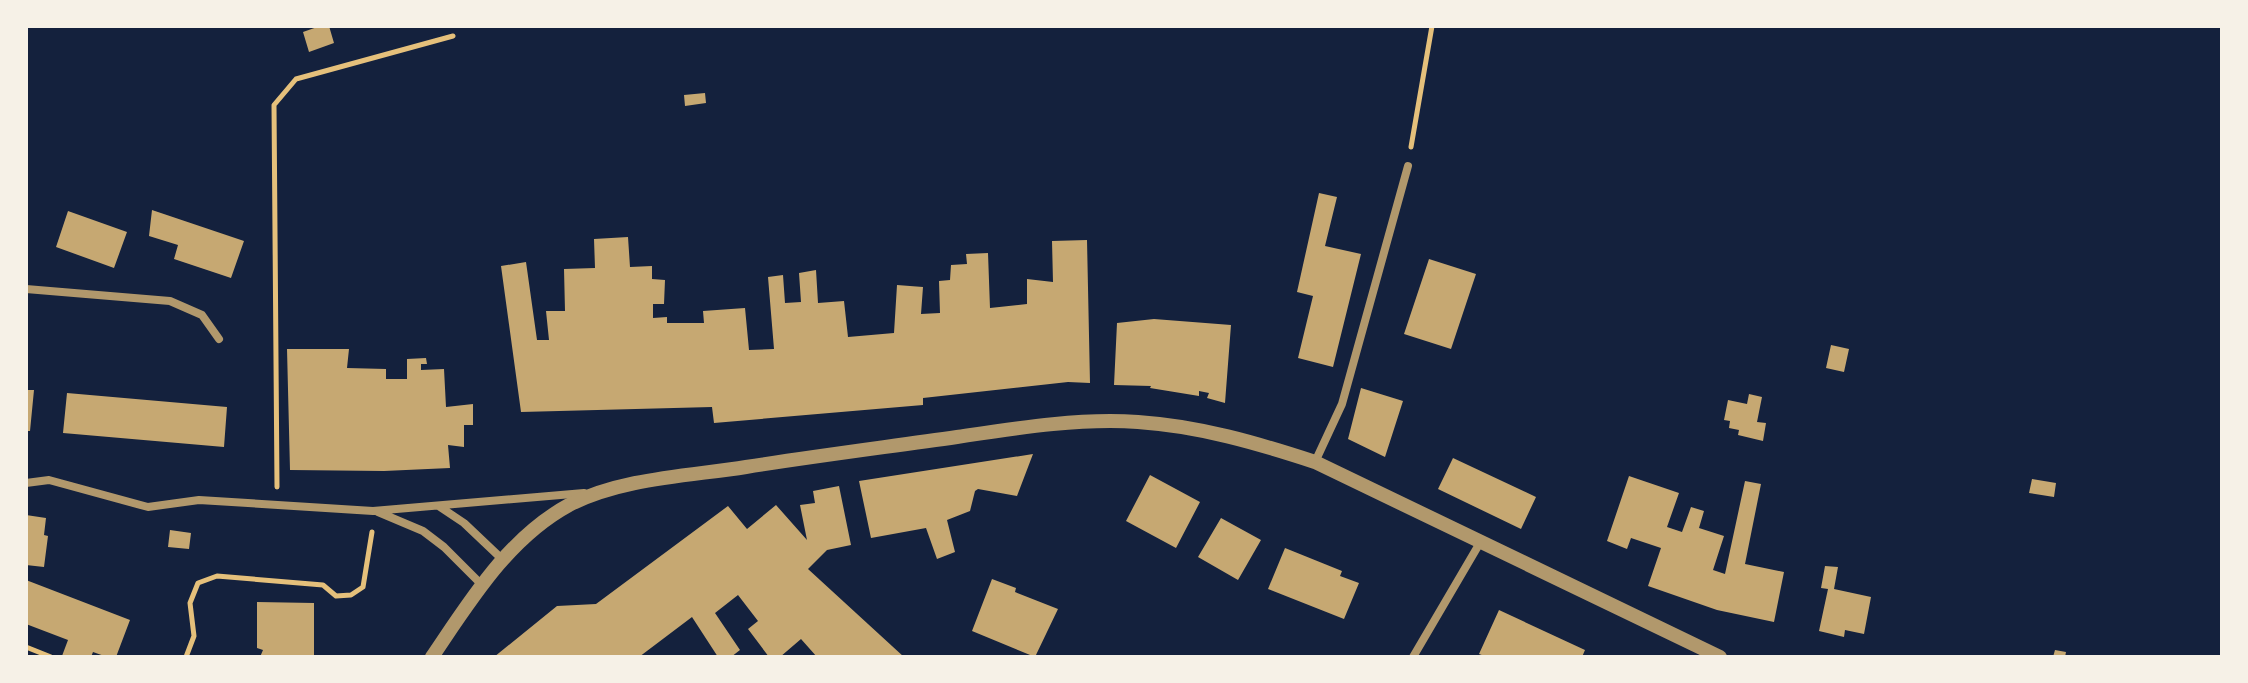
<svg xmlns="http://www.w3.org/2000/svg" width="2248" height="683" viewBox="0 0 2248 683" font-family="'DejaVu Sans',sans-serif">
<rect width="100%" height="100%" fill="#14213d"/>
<path fill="#c6a872" d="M320,26H329L334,43L309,52L303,32Z
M705,93L706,103L685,106L684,95Z
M1319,193L1337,197L1325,246L1361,254L1333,367L1298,358L1313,296L1297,292Z
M152,210L244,241L231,278L174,259L178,245L149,236Z
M68,211L127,232L114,268L56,247Z
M628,237L630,267L652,266V279L665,280L664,304H653V318L667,317V323H704L703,311L745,308L749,350L774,349L768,277L783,275L785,303L801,302L799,273L816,270L818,303L844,301L848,337L894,333L897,285L923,287L921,314L940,313L939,281L950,280L951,265L967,264L966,254L988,253L990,308L1027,304V279L1053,282L1052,241L1087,240L1090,383L1068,382L923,398V405L714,423L712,407L521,412L501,266L526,262L537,340H549L546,311H565L564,269L595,268L594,239Z
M1429,259L1476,274L1451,349L1404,334Z
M1154,319L1231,325L1225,403L1207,398L1209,393L1199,391V396L1150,388L1151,386L1114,385L1117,323Z
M1831,345L1849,349L1844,372L1826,368Z
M287,349H349L347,368L386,369V379H407V359L426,358L427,364H421V370L444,369L446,407L473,404V425H464V447L448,445L450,468L384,471L290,470Z
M1361,388L1403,401L1385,457L1348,439Z
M26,390H34L30,431H26Z
M67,393L227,407L224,447L63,433Z
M1749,394L1762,397L1757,422L1766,423L1763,441L1738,435L1739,430L1729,428L1730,421L1724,420L1728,400L1747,404Z
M1033,454L1017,496L978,489L975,491L970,511L947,520L955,552L937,559L926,528L871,538L859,481Z
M1453,458L1536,497L1521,529L1438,489Z
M1150,475L1200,502L1176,548L1126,521Z
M1629,476L1679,493L1667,527L1682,532L1691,507L1704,511L1699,528L1724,536L1713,570L1725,574L1745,481L1761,484L1745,564L1784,572L1774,622L1717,610L1648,586L1661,548L1631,538L1627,549L1607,541Z
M2032,479L2056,483L2054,497L2029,493Z
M839,486L851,545L827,550L808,569L904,657H817L801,639L780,657H769L748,629L758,621L738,595L715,613L740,650L731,657H718L692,617L639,657H494L557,606L596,604L728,506L747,529L776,505L807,540L800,505L815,503L813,491Z
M26,515L46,518L44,535L48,536L44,567L26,565Z
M1221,518L1261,540L1238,580L1198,557Z
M170,530L191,533L189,549L168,547Z
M1285,548L1342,571L1340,576L1359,583L1344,619L1268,589Z
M1825,566L1838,567L1834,589L1871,597L1864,634L1845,630L1844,637L1819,631L1828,589L1821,588Z
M992,579L1016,588L1015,592L1058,609L1035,657L972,631Z
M26,580L130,620L116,657H107L93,652L91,657L62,656L68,640L26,624Z
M257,602L314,603V657H260L263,650L257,648Z
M1499,610L1585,650L1582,657H1487L1479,654Z
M2055,650L2066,652L2065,657H2053Z"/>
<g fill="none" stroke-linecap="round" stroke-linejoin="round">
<path stroke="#e5c07b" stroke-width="5" d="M1411,147L1432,26
M277,487L274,105L296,79L453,36
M26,647L51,657
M186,657L194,636L190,603L198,583L217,576L323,585L336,596L351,595L363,587L372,532"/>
<path stroke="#b1986c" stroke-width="8" d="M26,289L170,301L202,315L219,339
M1315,462L1342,404L1408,166
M26,483L49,480L148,507L199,500L373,511L584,493
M440,507L464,523L503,560
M378,512L423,531L444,547L482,585
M1413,657L1481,541"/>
<path stroke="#b1986c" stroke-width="14" d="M432,657C470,601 508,538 569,505C622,478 689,476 746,467C816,456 887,447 957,437C1017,428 1078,418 1138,422C1199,426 1257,443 1315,462L1720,657"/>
</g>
<rect width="2248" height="683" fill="none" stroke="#f6f1e7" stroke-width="56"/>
</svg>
